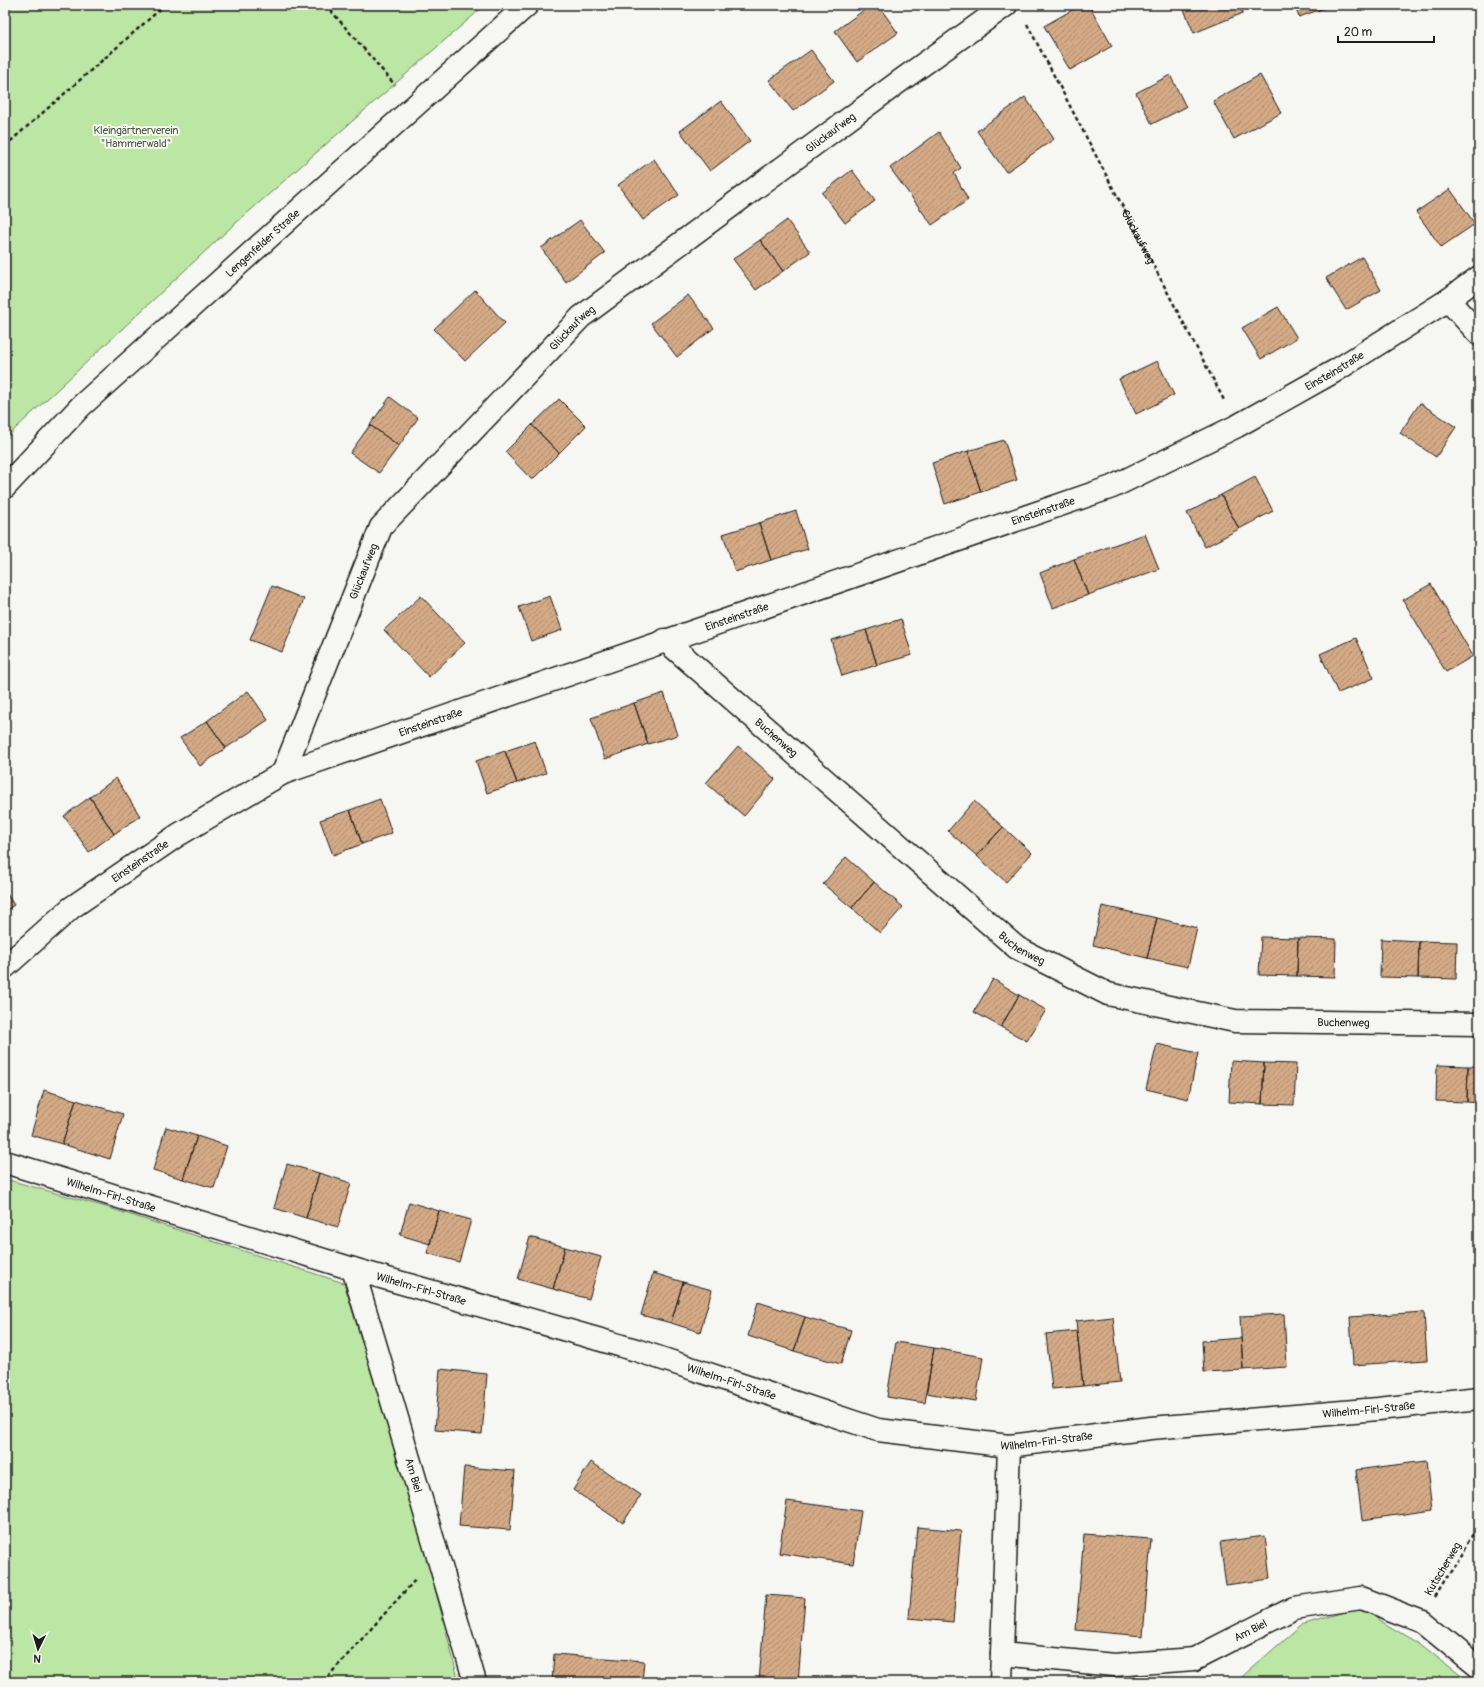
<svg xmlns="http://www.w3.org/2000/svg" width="1484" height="1687" viewBox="0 0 1484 1687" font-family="Pangolin,sans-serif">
<defs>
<pattern id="building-hatch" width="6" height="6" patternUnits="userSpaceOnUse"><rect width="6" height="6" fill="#d5ab86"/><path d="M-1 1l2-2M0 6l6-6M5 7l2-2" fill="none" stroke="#ac8a6d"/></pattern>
</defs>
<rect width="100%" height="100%" fill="#f6f6f2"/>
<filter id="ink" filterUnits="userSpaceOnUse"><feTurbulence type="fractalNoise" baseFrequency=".025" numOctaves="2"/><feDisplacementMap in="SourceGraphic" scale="8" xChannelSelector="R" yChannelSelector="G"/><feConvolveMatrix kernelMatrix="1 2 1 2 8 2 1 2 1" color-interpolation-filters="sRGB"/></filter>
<g filter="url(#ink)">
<path fill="#bce6a3" stroke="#6c8160" d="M5,5H485L228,230L15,429L5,441Z
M5,1179L106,1207L344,1283L427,1557L459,1682H5Z
M1359,1608L1419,1644L1468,1682H1236L1301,1625Z"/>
<path fill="url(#building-hatch)" stroke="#1c1c1c" d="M871,5H878L898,33L857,62L835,31Z
M1081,5H1089L1112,46L1070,70L1044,26Z
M1182,5H1240L1243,13L1194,33Z
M1294,5H1333L1299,17Z
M811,50L834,81L793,111L769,80Z
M1170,75L1186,107L1152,124L1136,93Z
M1260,75L1281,113L1234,139L1213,101Z
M1025,97L1054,139L1006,172L977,131Z
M721,101L750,141L710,171L680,131Z
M939,132L961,168L954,173L968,200L932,225L890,168Z
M654,159L679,195L643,220L618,185Z
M852,170L875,201L845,223L822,193Z
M1450,189L1475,224L1441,247L1416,212Z
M580,220L605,253L566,282L541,248Z
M787,220L810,252L783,271L760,240Z
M760,240L783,271L756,290L733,259Z
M1362,257L1381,290L1346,310L1326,278Z
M475,290L505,323L465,361L434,329Z
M688,295L714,328L677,357L651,323Z
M1278,307L1297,338L1261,359L1242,328Z
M1157,361L1174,395L1136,414L1119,379Z
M390,397L418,418L399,446L370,425Z
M559,399L586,426L559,453L532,425Z
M1420,403L1456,427L1436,457L1400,433Z
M370,425L399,446L379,473L350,453Z
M532,425L559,453L532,480L505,452Z
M1004,440L1017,480L981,492L968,451Z
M968,451L981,492L945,504L932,463Z
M1255,477L1273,511L1239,529L1221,495Z
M1221,495L1239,529L1205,547L1187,513Z
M796,511L808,549L771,560L759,523Z
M759,523L771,560L735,572L723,534Z
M1145,534L1159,569L1088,595L1074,559Z
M1074,559L1088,595L1053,608L1040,573Z
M1431,584L1473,656L1446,672L1403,600Z
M272,586L304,599L282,652L250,640Z
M421,596L465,643L429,677L384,630Z
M550,596L562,630L531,641L519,607Z
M901,619L912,655L877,665L866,630Z
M866,630L877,665L842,676L831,640Z
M1356,638L1374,678L1338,693L1320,654Z
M248,691L268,720L226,748L207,721Z
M664,693L678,735L648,744L634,703Z
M634,703L648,744L605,759L591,718Z
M207,721L226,748L200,766L180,738Z
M535,741L546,773L517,783L505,751Z
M738,746L775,779L744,816L706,783Z
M505,751L517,783L487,793L476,761Z
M116,778L140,816L114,834L90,797Z
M90,797L114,834L89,852L64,816Z
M380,799L392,833L362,844L350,810Z
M974,801L1003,827L977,856L948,831Z
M350,810L362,844L333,855L320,820Z
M1003,827L1032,853L1006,882L977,856Z
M846,857L874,882L852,908L823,884Z
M874,882L903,907L880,933L852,908Z
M5,891L14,905L5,911Z
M1102,906L1157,918L1147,958L1093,945Z
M1157,918L1197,928L1188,967L1147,958Z
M1261,937L1298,938L1297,976L1259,975Z
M1298,938L1336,939L1335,977L1297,976Z
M1381,939L1419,941L1418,978L1380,977Z
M1419,941L1457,942L1456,979L1418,978Z
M993,979L1019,995L1001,1027L974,1012Z
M1019,995L1046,1010L1027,1041L1001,1027Z
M1157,1044L1198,1053L1188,1099L1146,1089Z
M1231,1061L1264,1063L1262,1104L1229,1102Z
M1264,1063L1296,1064L1294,1105L1262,1104Z
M1437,1065L1468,1066L1467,1102L1436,1101Z
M1468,1066H1479V1103L1467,1102Z
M44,1090L76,1100L62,1144L31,1135Z
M76,1100L123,1114L110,1159L62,1144Z
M166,1127L197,1136L183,1179L153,1170Z
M197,1136L227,1146L214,1188L183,1179Z
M287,1164L319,1173L306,1218L274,1208Z
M319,1173L351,1183L338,1227L306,1218Z
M409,1202L439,1211L430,1244L400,1235Z
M439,1211L471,1220L459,1262L427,1253Z
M530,1237L565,1247L553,1289L518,1279Z
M565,1247L601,1257L589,1299L553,1289Z
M653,1273L683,1282L671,1323L641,1315Z
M683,1282L712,1290L700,1332L671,1323Z
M758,1302L805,1317L794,1351L748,1336Z
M1424,1312L1427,1360L1353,1365L1350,1317Z
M1284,1314L1287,1367L1243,1370L1240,1316Z
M805,1317L851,1330L841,1364L794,1351Z
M1113,1317L1120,1382L1083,1386L1076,1321Z
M1077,1331L1083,1386L1052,1389L1046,1334Z
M1241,1338L1243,1370L1204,1372L1202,1341Z
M896,1342L934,1348L925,1403L887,1397Z
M934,1348L983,1357L976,1401L926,1393Z
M440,1369L487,1374L482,1434L435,1430Z
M1426,1461L1432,1510L1362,1520L1356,1470Z
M591,1462L641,1495L623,1523L573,1490Z
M464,1467L515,1471L510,1530L459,1526Z
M787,1501L861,1511L853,1564L779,1553Z
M917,1527L961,1531L953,1622L909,1618Z
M1084,1534L1151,1539L1143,1636L1076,1630Z
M1265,1536L1270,1579L1226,1585L1220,1542Z
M766,1595L805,1598L798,1682H759Z
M554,1654L644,1661L642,1682H552Z"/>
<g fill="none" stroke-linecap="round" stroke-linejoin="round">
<defs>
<g id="minor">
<path d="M1448,300L1479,334"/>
<path id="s2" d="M665,640L1017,948L1108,994L1235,1021L1479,1024"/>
<path id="s3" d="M283,773L381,527L581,317L900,81L1006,5"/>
<path id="s4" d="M5,967L71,908L178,835L283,773L1112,487L1237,426L1335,371L1448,300L1479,277"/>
<path id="s5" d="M5,1162L353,1269L636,1350L878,1430L1009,1446L1151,1428L1378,1409L1479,1398"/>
<path id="s6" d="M353,1269L475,1682"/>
<path id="s7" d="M1002,1654L1114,1665L1194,1659L1294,1608L1361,1598L1423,1622L1479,1668"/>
<path d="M1001,1682L1009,1446"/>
</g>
<g id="major">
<path id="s8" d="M5,487L81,406L527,5"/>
</g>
</defs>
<use href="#minor" stroke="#1c1c1c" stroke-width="25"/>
<use href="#major" stroke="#1c1c1c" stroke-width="25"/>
<g stroke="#1c1c1c" stroke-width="2.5" stroke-dasharray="4 3" stroke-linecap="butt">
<path d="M326,5L395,85"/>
<path id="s1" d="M1027,24L1225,402"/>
<path d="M5,146L165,5"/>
<path d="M1435,1597L1479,1526"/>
<path d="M323,1682L416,1579"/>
</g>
<use href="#minor" stroke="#f6f6f2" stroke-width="22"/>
<use href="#major" stroke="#f6f6f2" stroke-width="22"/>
</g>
</g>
<g text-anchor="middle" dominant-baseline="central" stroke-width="4" stroke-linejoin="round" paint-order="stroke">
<g font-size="11" fill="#4c5944" stroke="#f6f6f2">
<text x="136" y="130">Kleingärtnerverein<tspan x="136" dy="13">"Hammerwald"</tspan></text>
</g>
<g font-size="11" fill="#1c1c1c" stroke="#f6f6f2">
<text stroke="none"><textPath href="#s3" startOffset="865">Glückaufweg</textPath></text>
<text stroke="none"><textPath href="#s1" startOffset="240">Glückaufweg</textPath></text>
<text stroke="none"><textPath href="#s8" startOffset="355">Lengenfelder Straße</textPath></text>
<text stroke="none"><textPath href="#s3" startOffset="541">Glückaufweg</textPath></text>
<text stroke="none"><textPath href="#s4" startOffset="1468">Einsteinstraße</textPath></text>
<text stroke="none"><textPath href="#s4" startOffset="1144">Einsteinstraße</textPath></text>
<text stroke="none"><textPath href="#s3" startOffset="217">Glückaufweg</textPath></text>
<text stroke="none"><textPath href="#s4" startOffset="820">Einsteinstraße</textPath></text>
<text stroke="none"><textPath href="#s4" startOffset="496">Einsteinstraße</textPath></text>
<text stroke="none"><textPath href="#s2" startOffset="148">Buchenweg</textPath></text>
<text stroke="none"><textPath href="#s4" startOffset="172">Einsteinstraße</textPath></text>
<text stroke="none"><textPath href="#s2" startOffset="472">Buchenweg</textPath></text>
<text stroke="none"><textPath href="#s2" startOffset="808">Buchenweg</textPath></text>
<text stroke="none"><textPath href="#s5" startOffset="111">Wilhelm-Firl-Straße</textPath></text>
<text stroke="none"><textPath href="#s5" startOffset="435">Wilhelm-Firl-Straße</textPath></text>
<text stroke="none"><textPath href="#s5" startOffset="759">Wilhelm-Firl-Straße</textPath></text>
<text stroke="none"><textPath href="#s5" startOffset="1407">Wilhelm-Firl-Straße</textPath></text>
<text stroke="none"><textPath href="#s5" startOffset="1083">Wilhelm-Firl-Straße</textPath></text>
<text stroke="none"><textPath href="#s6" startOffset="215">Am Biel</textPath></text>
<text transform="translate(1443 1569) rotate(-59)">Kutscherweg</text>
<text stroke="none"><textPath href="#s7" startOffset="256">Am Biel</textPath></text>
</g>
</g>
<rect width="1484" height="1687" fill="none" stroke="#f6f6f2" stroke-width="20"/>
<rect x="10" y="10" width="1464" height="1667" fill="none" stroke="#1c1c1c" stroke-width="1.5" filter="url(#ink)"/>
<g transform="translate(38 1649) rotate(185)" stroke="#f6f6f2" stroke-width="3" paint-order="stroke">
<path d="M0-3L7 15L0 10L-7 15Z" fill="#1c1c1c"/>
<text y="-6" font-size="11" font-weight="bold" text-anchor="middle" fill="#1c1c1c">N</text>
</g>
<path d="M1338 36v6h96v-6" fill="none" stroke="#1c1c1c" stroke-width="2"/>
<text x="1344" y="36" font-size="12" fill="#1c1c1c" stroke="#f6f6f2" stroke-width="3" paint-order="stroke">20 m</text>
</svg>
